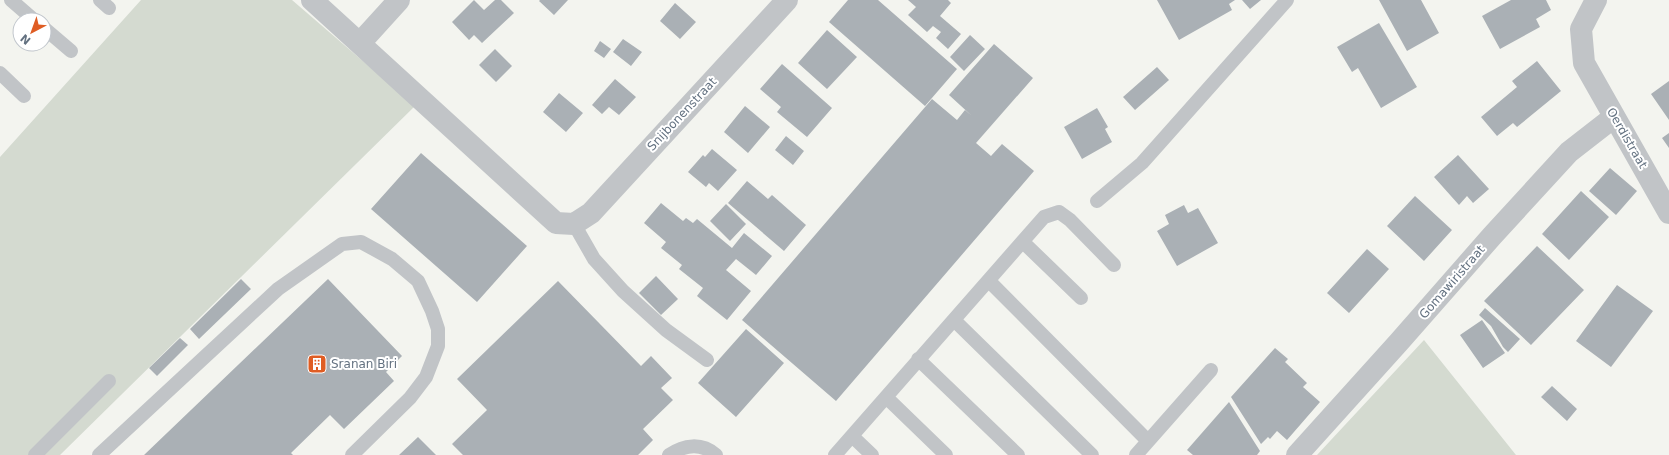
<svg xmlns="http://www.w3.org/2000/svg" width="1669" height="455" viewBox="0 0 1669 455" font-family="'DejaVu Sans',sans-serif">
<rect width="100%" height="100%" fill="#f3f4ef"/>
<path fill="#d4dad0" d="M141,0H292L415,106L60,455H0V157Z
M1424,340L1516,455H1317Z"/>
<path fill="#aab0b5" d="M474,0L484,10L495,0H501L514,13L482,43L474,35L469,40L452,22Z
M540,0H568L554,15L539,1Z
M848,0H878L957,69L925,106L829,22Z
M908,0H948L951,3L940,16L961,34L948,49L936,38L941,32L933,26L927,32L908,15L916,7Z
M1157,0H1235L1229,4L1232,10L1179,40Z
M1242,0H1261L1250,9Z
M1379,0H1421L1439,33L1407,51Z
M1511,0H1546L1551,10L1536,19L1540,27L1500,49L1482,16Z
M675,3L696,22L680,39L660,21Z
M1379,23L1417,87L1381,108L1358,68L1352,72L1337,47Z
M827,30L857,57L827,89L798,63Z
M970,35L985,49L964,71L950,57Z
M623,39L642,52L631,66L613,52Z
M600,41L611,49L604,58L594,51Z
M994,44L1033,78L976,143L991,156L1002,144L1034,171L836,401L742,320L932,99L957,120L965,110L972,116L949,95Z
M495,49L512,66L496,82L479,65Z
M1537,61L1561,91L1517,127L1513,123L1497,136L1481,117L1517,87L1512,81Z
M782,64L832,108L807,137L777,112L781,107L760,89Z
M1157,67L1169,80L1135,110L1123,97Z
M615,79L636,97L619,115L609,107L602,114L592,105Z
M1669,81V120L1651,94Z
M559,93L583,113L566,132L543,112Z
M745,106L770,127L748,153L724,132Z
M1097,108L1108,127L1105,129L1112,142L1082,159L1064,127Z
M1669,133V148L1662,138Z
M786,136L804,151L793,165L775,150Z
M712,149L737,170L718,191L709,183L706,187L688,172L703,155L705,157Z
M421,153L527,246L477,302L371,209Z
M1458,155L1489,189L1473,203L1467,196L1459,205L1434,177Z
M1610,168L1637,191L1616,215L1589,191Z
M747,181L768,199L772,195L806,225L784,251L728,203Z
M1581,191L1609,217L1569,260L1542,234Z
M1415,196L1452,230L1424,261L1387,226Z
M661,203L683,221L686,218L693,223L697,219L732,248L744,233L772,256L756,275L736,259L726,270L751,291L727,320L697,296L703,288L679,269L682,265L661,248L666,242L644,223Z
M726,204L746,224L730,241L710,221Z
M1184,205L1188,213L1198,208L1218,243L1177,266L1157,231L1169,224L1165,215Z
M1537,246L1584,290L1531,345L1484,301Z
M1367,249L1389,269L1349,313L1327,293Z
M656,276L678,299L661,315L639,293Z
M241,279L251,289L199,339L190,329Z
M328,279L402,356L386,372L394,381L344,429L330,415L291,453L293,455H144Z
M558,281L641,366L651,356L672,378L661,388L673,400L643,429L653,440L638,455H463L452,444L487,410L457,379Z
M1617,285L1653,311L1611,367L1576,341Z
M1485,308L1520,339L1508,352L1503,347L1491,326L1479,315Z
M1482,320L1505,353L1483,368L1460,335Z
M746,329L784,363L736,417L698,383Z
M180,338L188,345L157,376L149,368Z
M1275,348L1288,359L1285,362L1307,383L1303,387L1320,402L1287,440L1277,431L1270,439L1268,437L1261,444L1231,397Z
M1552,386L1577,409L1567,421L1541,397Z
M1229,402L1260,451L1257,455H1193L1187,450Z
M418,437L436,455H399Z"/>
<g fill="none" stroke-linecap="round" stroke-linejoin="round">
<path stroke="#c1c4c7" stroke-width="14" d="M11,0L34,20
M100,0L109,8
M44,28L71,51
M0,73L24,96
M1097,201L1142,163L1287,0
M574,224L594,259L623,291L666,330L707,360
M1023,242L1081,298
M989,281L1148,441
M954,320L1092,455
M918,359L1018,455
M886,397L946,455
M852,436L872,455
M35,455L109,381
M99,455L278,289L342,244L361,242L392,259L418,281L432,311L438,329V346L426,377L410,398L352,455
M669,455C684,445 701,442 716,455
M835,455L1044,217L1059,212L1070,220L1114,265
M1136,455L1211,370"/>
<path stroke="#c1c4c7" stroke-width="22" d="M312,0L556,223L574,224L591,213L787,0
M1596,0L1581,29L1584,63L1669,213
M360,43L399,0
M1297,455L1399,342L1492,236L1569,152L1614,117"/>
</g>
<defs>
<symbol id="building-square" viewBox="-11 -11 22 22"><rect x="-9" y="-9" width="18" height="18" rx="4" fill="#df5d24" stroke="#fff"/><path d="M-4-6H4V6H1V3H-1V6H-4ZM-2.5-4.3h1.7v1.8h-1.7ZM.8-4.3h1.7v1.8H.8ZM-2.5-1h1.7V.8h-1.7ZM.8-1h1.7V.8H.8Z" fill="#fff"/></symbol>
</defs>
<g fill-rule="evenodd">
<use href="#building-square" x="306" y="353" width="22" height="22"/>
</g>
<g text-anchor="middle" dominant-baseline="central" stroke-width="4" stroke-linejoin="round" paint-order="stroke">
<g font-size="12" fill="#637180" stroke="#fff">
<text transform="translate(682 114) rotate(-47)">Snijbonenstraat</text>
<text transform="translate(1627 138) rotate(60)">Oerdistraat</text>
<text transform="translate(1452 282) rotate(-49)">Gomawiristraat</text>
</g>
<g font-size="12" fill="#637180" stroke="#fff" text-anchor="start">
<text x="331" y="364">Sranan Biri</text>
</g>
</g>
<g transform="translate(32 32) rotate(221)"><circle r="19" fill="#ffffff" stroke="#c1c6cc"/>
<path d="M0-3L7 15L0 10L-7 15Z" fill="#df5d24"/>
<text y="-6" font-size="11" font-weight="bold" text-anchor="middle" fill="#637180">N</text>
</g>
</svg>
